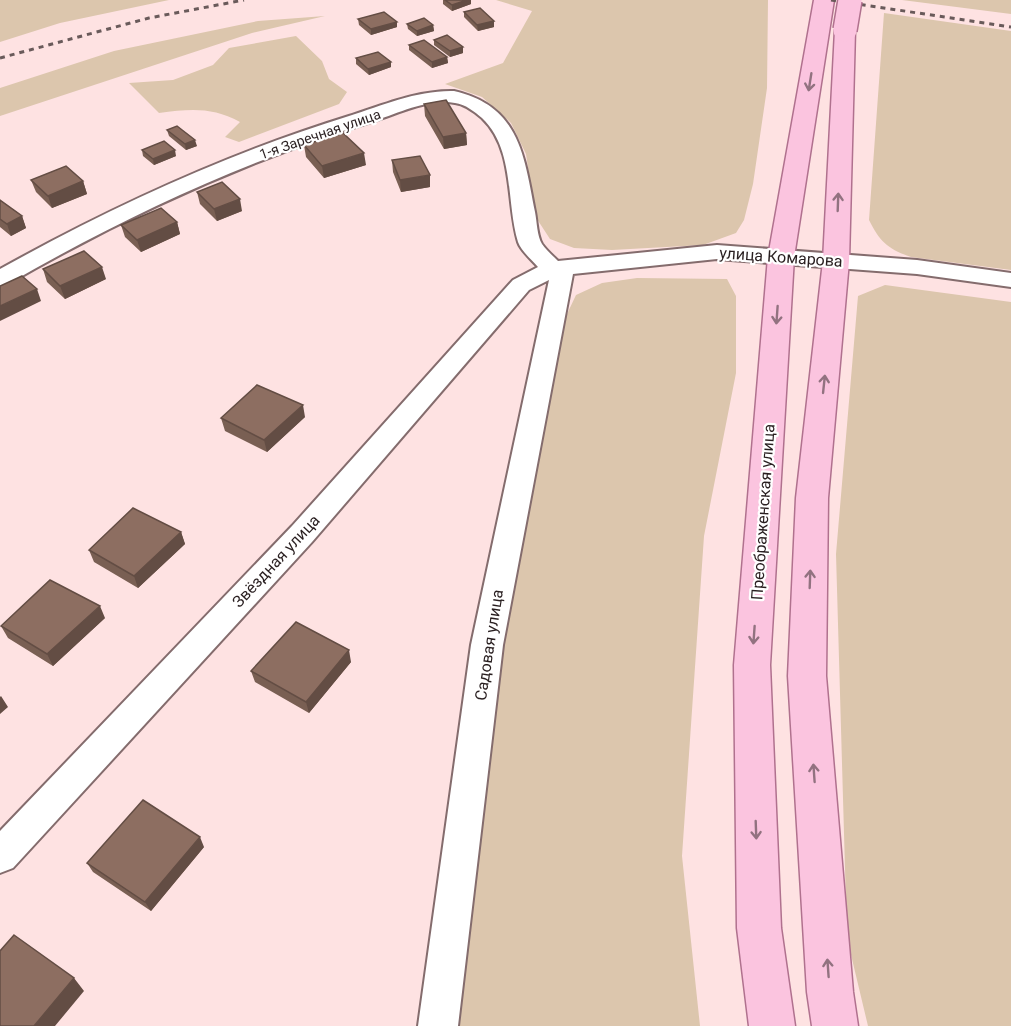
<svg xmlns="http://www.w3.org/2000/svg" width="1011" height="1026" viewBox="0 0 1011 1026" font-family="Roboto,sans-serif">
<rect width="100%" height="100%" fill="#fee2e2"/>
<path fill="#dcc6ad" d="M0,0H169L60,23L0,42Z
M496,0H768L767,88L753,184L744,220L736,233L703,245L612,250L574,248L550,239L535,216L526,154L511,123L482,97L445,84L503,63L532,11Z
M902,0H1011V14Z
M884,13L1011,31V270L911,257C888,249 880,242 869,220Z
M325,16L252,33L0,116V88L114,51L258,21Z
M296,36L322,61L329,79L347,92L339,104L239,142L225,137L240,122C212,107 191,109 159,113L129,83L173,80L213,65L229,48Z
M637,278L727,279L736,296V373L704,536L682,856L700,1026H440L543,365L576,295L602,283Z
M885,285L1011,302V1026H868L847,938L836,554L858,296Z"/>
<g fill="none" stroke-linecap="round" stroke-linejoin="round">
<defs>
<path id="minor" d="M454,91C520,106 524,156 535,212C537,222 537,236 542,244C546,250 553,256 558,261L717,245L917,260L1011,273V287L917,274L717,259L573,274L503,645L458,1026H418L471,645L549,280L529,290L312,542L13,868L0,873V831L292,526L513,280L538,267C532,260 521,251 518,242C506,203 515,149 482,118C475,112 465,104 455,103C428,98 397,114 371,122C243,162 124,217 8,284L0,286V269C112,207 226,154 349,116C383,105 418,90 454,91Z"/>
<path id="major" d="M814,0H834L794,257L770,665L781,928L795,1026H749L737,928L734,665L768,257Z
M845,24L852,26L855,30L849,261L828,498L826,676L853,992L858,1026H812L807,992L788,676L796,498L823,261L835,30L838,26Z"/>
</defs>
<use href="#minor" stroke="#846c6d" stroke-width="4"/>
<use href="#major" stroke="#b0718e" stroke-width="3"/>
<use href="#minor" fill="#fff" fill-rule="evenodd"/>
<use href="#major" fill="#fbc4df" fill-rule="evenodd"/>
<path stroke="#695a5a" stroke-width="3" stroke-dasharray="5 5" stroke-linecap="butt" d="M831,0L1011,27
M0,58L149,18L244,0"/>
<defs>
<path id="major-bridge" d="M845,30L850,0"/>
</defs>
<use href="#major-bridge" stroke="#b0718e" stroke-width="26" stroke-linecap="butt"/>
<use href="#major-bridge" stroke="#fbc4df" stroke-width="23"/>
</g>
<path fill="#795f53" d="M443,0H471V4L452,11L443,4Z
M464,12L494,21V27L478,31L464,17Z
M358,19L397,27L371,35L359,25Z
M407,24L433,25L434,31L417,36L408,29Z
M434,40L463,47V53L450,57L434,45Z
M409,45L447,57L448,63L432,68L409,50Z
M356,58L391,62V67L369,75L356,64Z
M424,104L466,133L467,145L444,149L425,116Z
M167,130L197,146L186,150L169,136Z
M304,145L366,165L324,178L306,157Z
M142,150L176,156L154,165L143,156Z
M392,160L430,187L401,192L393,172Z
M31,180L83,181L87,194L52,208L36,192Z
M197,192L242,211L217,221L200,204Z
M0,200L22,216L26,228L11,236L0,227Z
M177,222L180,234L141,252L125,237L121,225Z
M43,269L106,279L65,299L47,282Z
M305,417L267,452L225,431L221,418Z
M181,532L185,544L138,588L94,562L89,550Z
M105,618L53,666L8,638L1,626Z
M351,662L309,713L255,682L251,671Z
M204,847L151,911L93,872L87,863Z"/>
<path fill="#634d44" d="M467,0H471V4L452,11V5Z
M494,21V27L478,31L477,25Z
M397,22V27L371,35V29Z
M433,25L434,31L417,36V31Z
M463,47V53L450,57V51Z
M447,57L448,63L432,68V62Z
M391,62V67L369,75L368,69Z
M466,133L467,145L444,149L443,137Z
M195,140L197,146L186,150L185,144Z
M175,150L176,156L154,165L153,159Z
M364,153L366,165L324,178L322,166Z
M430,175V187L401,192L400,180Z
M83,181L87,194L52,208L48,196Z
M240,199L242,211L217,221L214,209Z
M22,216L26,228L11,236L7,224Z
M177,222L180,234L141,252L137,240Z
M102,267L106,279L65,299L60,286Z
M37,289L41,301L0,321V306Z
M303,405L305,417L267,452L264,440Z
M181,532L185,544L138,588L134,576Z
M100,606L105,618L53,666L47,654Z
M349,650L351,662L309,713L306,702Z
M1,696L8,707L0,714V697Z
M200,837L204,847L151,911L145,902Z
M74,978L84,991L55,1026H34Z"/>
<path fill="#8d6e61" stroke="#634d44" stroke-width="1.5" d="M445,0H467L452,5Z
M480,8L494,21L477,25L464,12Z
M384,12L397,22L371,29L358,19Z
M424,18L433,25L417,31L407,24Z
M447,35L463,47L450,51L434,40Z
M424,40L447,57L432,62L409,45Z
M378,52L391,62L368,69L356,58Z
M446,100L466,133L443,137L424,104Z
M177,126L195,140L185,144L167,130Z
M343,133L364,153L322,166L304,145Z
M164,141L175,150L153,159L142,150Z
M420,156L430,175L400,180L392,160Z
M66,166L83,181L48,196L31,180Z
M222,182L240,199L214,209L197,192Z
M0,200L22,216L7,224L0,219Z
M161,208L177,222L137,240L121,225Z
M84,251L102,267L60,286L43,269Z
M22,276L37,289L0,306V286Z
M257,385L303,405L264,440L221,418Z
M133,508L181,532L134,576L89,550Z
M50,580L100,606L47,654L1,626Z
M296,622L349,650L306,702L251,671Z
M143,800L200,837L145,902L87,863Z
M14,935L74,978L34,1026H0V951Z"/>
<defs><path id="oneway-shaft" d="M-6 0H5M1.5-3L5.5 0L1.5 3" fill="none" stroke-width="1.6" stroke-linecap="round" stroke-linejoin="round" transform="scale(1.5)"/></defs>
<g stroke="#927280">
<use href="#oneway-shaft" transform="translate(810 82) rotate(99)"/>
<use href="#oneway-shaft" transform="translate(838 202) rotate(-88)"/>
<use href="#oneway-shaft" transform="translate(777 315) rotate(94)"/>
<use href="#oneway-shaft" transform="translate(824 384) rotate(-84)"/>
<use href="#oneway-shaft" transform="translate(810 579) rotate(-88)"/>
<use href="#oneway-shaft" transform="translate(754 635) rotate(94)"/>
<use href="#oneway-shaft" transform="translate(814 773) rotate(-94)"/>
<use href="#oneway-shaft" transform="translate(756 830) rotate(88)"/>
<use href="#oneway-shaft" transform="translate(828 968) rotate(-94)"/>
</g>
<g text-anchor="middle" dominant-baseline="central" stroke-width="4.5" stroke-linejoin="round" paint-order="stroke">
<g font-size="14" fill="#291f20" stroke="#fff">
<text transform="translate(320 134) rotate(-19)">1-я Заречная улица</text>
</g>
<g font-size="16" fill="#291f20" stroke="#fff">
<text transform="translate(781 257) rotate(4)">улица Комарова</text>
<text transform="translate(763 512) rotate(-86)">Преображенская улица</text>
<text transform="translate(276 561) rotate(-47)">Звёздная улица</text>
<text transform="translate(489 645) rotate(-81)">Садовая улица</text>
</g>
</g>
</svg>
